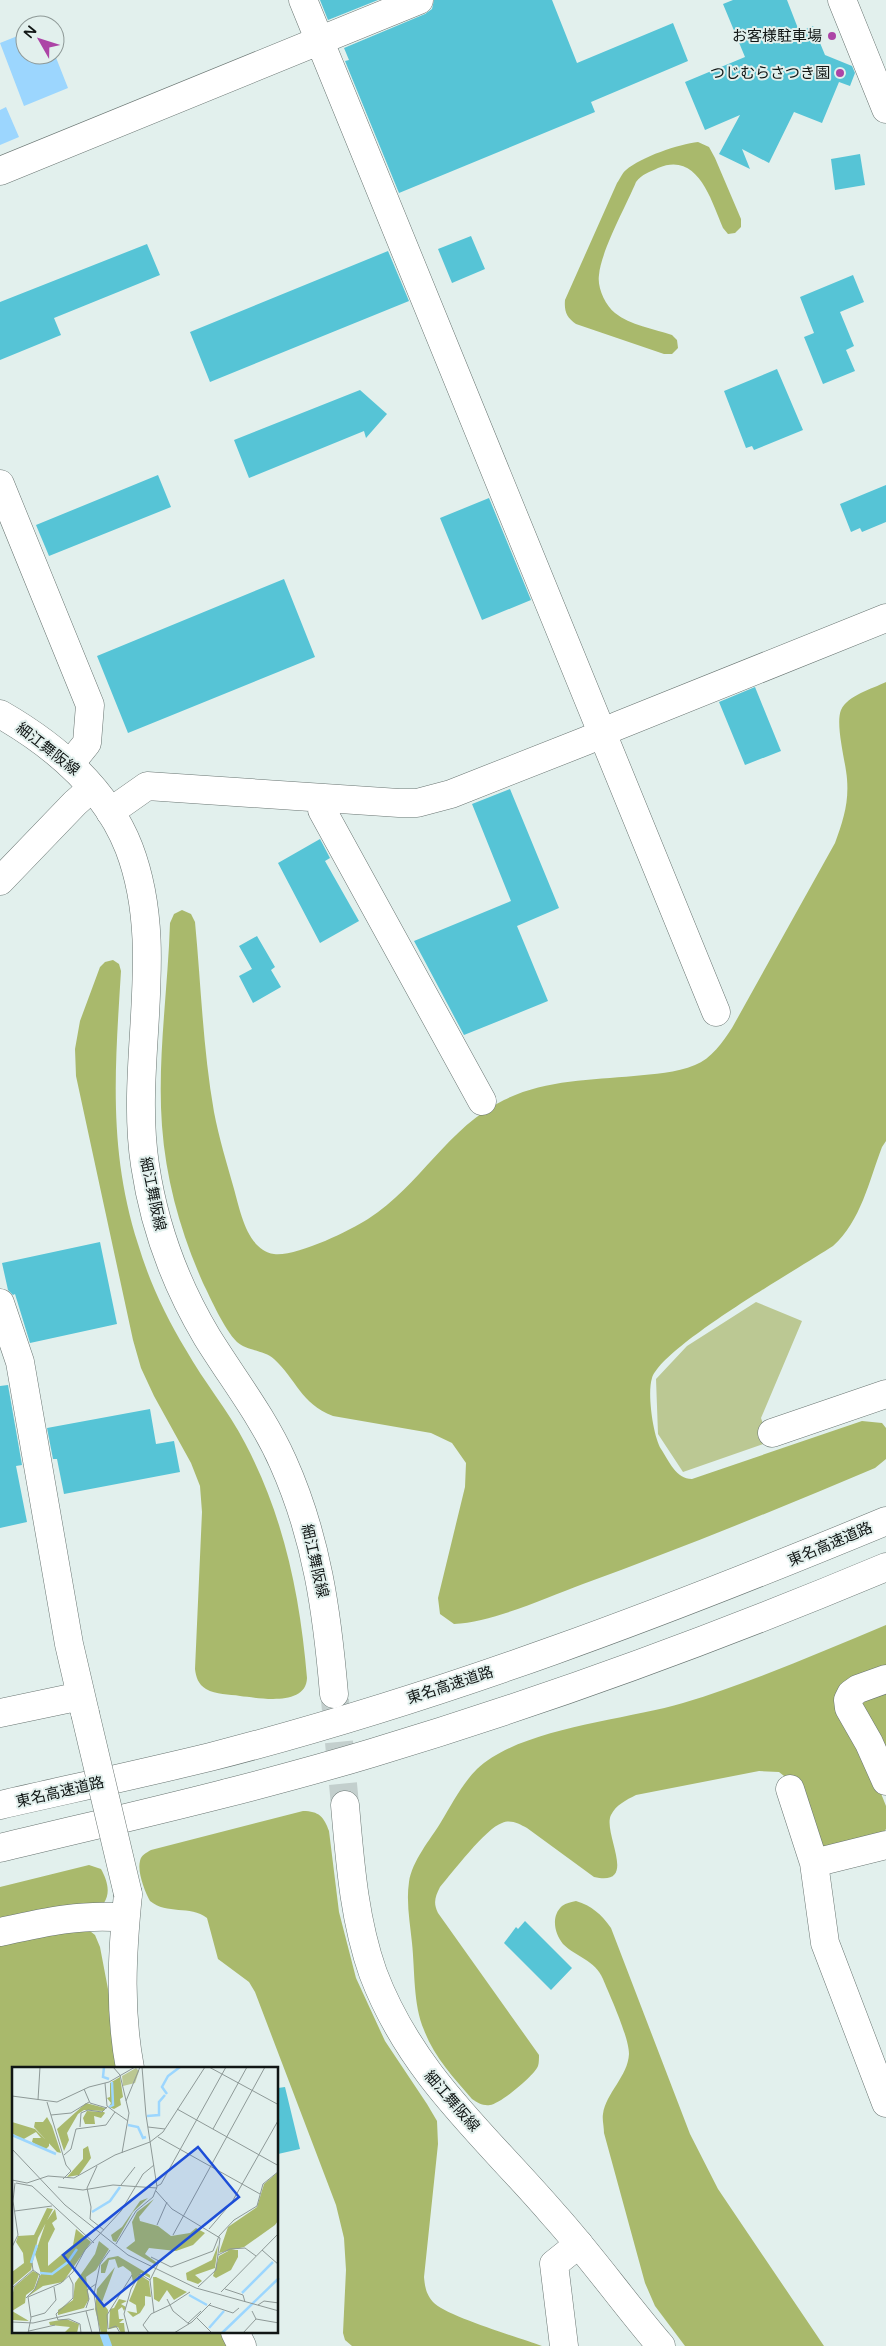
<svg xmlns="http://www.w3.org/2000/svg" width="886" height="2346" viewBox="0 0 886 2346" font-family="'Varela Round','Noto Sans JP',sans-serif">
<rect width="100%" height="100%" fill="#e2f0ed"/>
<path fill="#bbc893" d="M756,1302L802,1321L761,1418L769,1442L683,1472L658,1434L656,1379L687,1346Z"/>
<path fill="#a9b96c" d="M698,142L709,147L715,158L741,219V227L735,233L728,234L723,228C711,200 698,151 658,168C650,172 642,174 636,182C626,206 601,251 599,275C597,287 605,305 615,313C630,325 654,329 672,335L677,340L678,348L672,354H664L576,324C567,318 564,312 565,300L617,183C620,179 622,173 626,170C641,157 679,144 698,142Z
M886,682V1141L882,1147C869,1181 861,1221 833,1246C798,1269 664,1345 652,1378C647,1393 653,1436 661,1449C669,1461 676,1479 692,1479L862,1421L882,1423L886,1428V1459L875,1468C778,1509 682,1548 583,1584C545,1598 494,1622 454,1624L440,1614L438,1598L465,1487L466,1463L452,1443L431,1433L333,1416C300,1403 297,1380 274,1359C264,1350 247,1351 237,1342C224,1329 211,1299 203,1283C181,1233 166,1181 162,1126C157,1059 168,990 170,923L174,914L182,910L191,914L195,922C201,985 203,1050 214,1112C219,1138 227,1164 234,1189C240,1210 247,1250 274,1254C296,1257 349,1231 368,1219C420,1186 448,1127 504,1100C544,1080 590,1080 634,1076C654,1074 676,1073 695,1065C711,1059 723,1042 732,1028L835,843C843,821 849,803 847,779C846,763 835,725 841,710C848,695 872,689 886,682Z
M113,960L119,964L121,971C115,1068 108,1150 138,1244C149,1281 166,1317 186,1350C204,1382 228,1410 245,1443C284,1517 300,1595 307,1678C306,1707 259,1698 240,1696C229,1694 216,1695 206,1689C198,1684 196,1677 195,1669L202,1512L200,1486L191,1463L154,1396L141,1368L133,1340L76,1076L75,1049L80,1021L100,967L105,962Z
M886,1625V1670L853,1681L872,1771L886,1806V1829L883,1833L827,1848L819,1844L793,1783L779,1772L759,1771L636,1795C626,1800 616,1805 611,1815C602,1833 640,1887 594,1877L527,1828C519,1824 511,1819 502,1823C486,1828 452,1873 440,1887C435,1897 433,1903 438,1913L539,2055C539,2058 539,2063 538,2066C534,2076 500,2104 490,2105C483,2106 478,2103 472,2099C454,2078 434,2057 424,2030C413,2004 415,1971 412,1943C410,1923 406,1902 409,1882C412,1861 430,1840 441,1822C452,1804 462,1784 477,1769C520,1728 626,1720 683,1703C752,1682 819,1653 886,1625Z
M886,1689V1757L860,1705L863,1699Z
M303,1811C319,1811 324,1817 329,1831L339,1912L356,1978L385,2041L427,2104L437,2121L438,2144L424,2277C425,2287 426,2294 433,2302C445,2316 521,2338 542,2346H352L345,2340L343,2333L346,2270L344,2238L336,2205L255,1992L249,1982L218,1959L207,1918C190,1905 167,1915 150,1901C145,1892 137,1872 140,1861C141,1855 146,1853 151,1850Z
M89,1865L101,1869C107,1880 111,1892 104,1903L0,1921V1887Z
M576,1901C592,1906 601,1914 611,1928L690,2134L718,2189L824,2346H685L655,2306L645,2283L604,2133C604,2127 602,2119 603,2114C606,2093 628,2076 629,2054C629,2037 610,1996 603,1979C595,1960 576,1957 563,1944C554,1933 551,1916 562,1906C566,1903 572,1902 576,1901Z
M86,1928L95,1935L100,1947L123,2068H14V2332H227L234,2346H0V1940Z"/>
<path fill="#9cd6fe" d="M25,33V55H55L68,88L24,106L0,43Z
M6,107L19,137L0,145V110Z"/>
<g fill="none" stroke-linecap="round" stroke-linejoin="round">
<path stroke="#9cd6fe" stroke-width="8" d="M103,2332L108,2346"/>
</g>
<path fill="#56c4d6" d="M320,0H378L328,20Z
M434,0H552L577,63L673,23L688,61L591,102L595,112L399,193L345,61L349,60L344,48L425,14L432,9Z
M733,0H787L799,31L813,26L825,55L852,66L855,73L850,86L839,82L822,123L794,112L769,163L742,149L750,169L719,154L740,115L705,130L685,82L745,57L723,4Z
M860,154L865,185L835,190L831,159Z
M471,236L485,269L452,283L438,249Z
M147,244L160,275L54,318L61,335L0,360V302Z
M388,251L409,301L210,382L190,332Z
M853,275L864,302L840,312L854,346L846,350L855,371L823,384L804,337L814,333L800,297Z
M777,369L803,430L754,450L752,446L746,448L724,391Z
M360,390L387,414L366,438L364,431L249,478L234,440Z
M158,475L171,507L49,556L36,525Z
M886,485V522L862,532L860,528L851,532L840,504Z
M489,498L531,600L482,620L440,518Z
M284,579L315,657L128,733L97,656Z
M755,687L781,751L745,765L719,702Z
M510,789L559,908L517,926L548,1001L464,1035L414,941L511,901L472,804Z
M320,839L330,858L325,861L359,921L320,943L278,863Z
M257,936L275,967L271,970L281,987L253,1003L239,976L252,969L239,946Z
M100,1242L117,1324L30,1343L15,1294L13,1295L8,1290L2,1263Z
M8,1385L22,1465L16,1466L27,1522L0,1528V1386Z
M150,1409L156,1444L174,1441L180,1472L64,1494L57,1459H53L47,1428Z
M525,1921L572,1968L551,1990L504,1943L516,1927L518,1929Z
M285,2087L300,2149L278,2154V2088Z"/>
<g fill="none" stroke-linecap="round" stroke-linejoin="round">
<path stroke="#c3cfcd" stroke-width="28" stroke-dasharray="28 14" stroke-linecap="butt" d="M335,1700L345,1805"/>
<defs>
<path id="minor" d="M303,0L716,1012
M842,0L886,109
M0,171L419,0
M0,484L90,705L87,743L70,764
M322,798V810L482,1101
M110,812L147,786L399,803H417L451,794L588,740L617,726L886,618
M0,881L75,803L92,788
M0,1303L20,1362L69,1644L85,1713
M772,1433L886,1394
M886,1679L858,1689L851,1694L848,1700L849,1708L869,1743L886,1781
M0,1713L81,1696
M790,1789L814,1863L825,1943L886,2103
M814,1863L886,1845
M128,1894C122,1954 119,2010 130,2068
M0,1932C41,1923 84,1913 125,1918
M235,2332L242,2346
M564,2346L554,2264L579,2244"/>
<path id="primary" d="M0,714C54,745 106,789 129,848C168,950 129,1060 145,1165C154,1226 176,1285 207,1337C233,1379 263,1417 283,1462C317,1538 327,1612 334,1694
M345,1805C350,1862 354,1919 373,1973C411,2074 485,2135 553,2214C591,2256 624,2303 661,2346"/>
<path id="motorway" d="M0,1805C70,1789 140,1774 210,1757C441,1698 666,1612 886,1521
M0,1848C124,1818 249,1790 372,1753C545,1701 719,1637 886,1567"/>
</defs>
<use href="#minor" stroke="#697572" stroke-width="29"/>
<use href="#primary" stroke="#697572" stroke-width="29"/>
<use href="#motorway" stroke="#697572" stroke-width="29"/>
<use href="#minor" stroke="#fff" stroke-width="28"/>
<use href="#primary" stroke="#fff" stroke-width="28"/>
<use href="#motorway" stroke="#fff" stroke-width="28"/>
<defs>
<path id="minor-bridge" d="M85,1713L128,1894"/>
</defs>
<use href="#minor-bridge" stroke="#697572" stroke-width="29" stroke-linecap="butt"/>
<use href="#minor-bridge" stroke="#fff" stroke-width="28"/>
</g>
<g fill="#ac44a6" stroke="#e2f0ed" stroke-width="2">
<circle cx="832" cy="36" r="5"/>
<circle cx="840" cy="73" r="5"/>
</g>
<g text-anchor="middle" dominant-baseline="central" stroke-width="4" stroke-linejoin="round" paint-order="stroke">
<g font-size="15" fill="#111615" stroke="#e2f0ed" text-anchor="end">
<text x="822" y="36">お客様駐車場</text>
<text x="830" y="73">つじむらさつき園</text>
</g>
<g font-size="15" fill="#111615" stroke="#e2f0ed">
<text transform="translate(48 749) rotate(38)">細江舞阪線</text>
<text transform="translate(153 1194) rotate(78)">細江舞阪線</text>
<text transform="translate(830 1544) rotate(-23)">東名高速道路</text>
<text transform="translate(315 1561) rotate(77)">細江舞阪線</text>
<text transform="translate(450 1685) rotate(-18)">東名高速道路</text>
<text transform="translate(60 1792) rotate(-13)">東名高速道路</text>
<text transform="translate(452 2101) rotate(49)">細江舞阪線</text>
</g>
</g>
<g transform="translate(12 2067)">
<rect width="266" height="266" fill="#e2f0ed"/>
<path d="M124,1L127,4L123,16L111,19L110,9Z" fill="#bbc893"/>
<path d="M108,10L111,30L108,32L109,38L102,42L97,40L99,36L95,31L98,30V16ZM74,36L93,41L92,44L72,43L66,47L55,66L57,73L52,84L45,62ZM75,44L92,45L93,46L89,51L82,49L83,57H73L71,51ZM35,50L40,59L49,86L45,85L22,60L23,55H31ZM0,55L23,62L37,76V79L33,83L20,75L21,71H29L24,65L10,73L0,66ZM76,79L79,91L67,108L55,110L71,92V82ZM266,105V154L263,158L232,180L207,186L216,160L245,140L252,117ZM136,131L121,145L104,175L101,174L99,168L110,160L128,134ZM142,132L127,150L128,154L146,159L159,169L178,166L184,161L193,166L181,178L164,184L137,181L133,187L144,195V198L114,181L123,174L120,155L125,145ZM35,141L41,142L26,171L19,203L0,219V205L12,196L11,186L4,175L6,169L22,168ZM43,142L45,152L40,156L43,162L36,176V199L61,178L64,162L79,175L51,215L31,219L15,230L22,223L29,207L23,187L34,155ZM87,174L97,182L84,203L74,210L77,232L72,241L46,248V243L61,233L63,216L83,187ZM206,178L203,201L183,208L190,214L186,217L175,213L174,206L200,193ZM218,183H226V190L219,203L204,211L201,209L207,189ZM106,189L138,208V211L129,206L121,215L119,205L111,199L106,201L103,192L97,193L93,206H89V198L96,191ZM103,200L90,235L96,243L95,266H89L83,242L85,222ZM21,204L27,207L22,222L14,228L13,236L0,244L17,254L0,253V231L2,220ZM128,208L137,214L139,230L133,229V238L128,246L121,250L115,244L125,246L124,238L117,234ZM141,210H144L175,225L162,233L155,223L147,235L142,232ZM107,232L115,234L109,237L114,240L112,244L110,240L106,243L107,252H112L107,256H112L113,266H109L106,260L97,262L98,242L102,241ZM54,252L67,257L65,266H52L58,260L38,258L37,255Z" fill="#a9b96c"/>
<path fill="none" stroke="#9cd6fe" stroke-width="2.5" d="M92,0L91,10L97,12M155,27L150,20L156,9L168,0M97,40L101,38L100,15M135,49L147,48V35L153,28M116,58L126,60L131,71L134,70M0,68L44,87M80,145L98,134L108,120M19,196L25,178M28,206L40,207L56,195L65,182M230,226L261,195M177,228L195,238M197,261L212,244M210,266L267,211"/>
<path fill="none" stroke="#8e9997" stroke-width="1" d="M101,0L108,8L117,46L110,86M197,0L267,38M93,16L95,39L103,45M72,22L78,36L95,41M0,29L45,35L77,20L97,15L123,0M26,33L28,0M114,34L128,0M35,35L54,98L59,104L51,112M165,42L267,99M39,48L59,46L77,35M68,60L69,46L76,43L90,45L95,40M136,60L153,62M201,62L235,0M146,70L248,127M0,82L53,138L116,188L184,221L267,244M52,88L59,82L64,62L94,58L103,45L116,54M85,99L75,121L79,140L78,152L92,163M0,113L15,116L36,109L62,111L103,88L138,75L151,65L193,0M4,116L20,119L82,176M109,118L123,100M145,119L149,117L214,0M46,120L71,123L101,118L145,121M144,124L160,142L208,171L204,203L186,220M3,144L40,139M145,158L155,135M197,162L220,135L267,52M161,168L253,0M104,177L124,144L141,130L145,120L134,48L130,0M0,180L6,168L1,134L3,116M250,183L267,198M206,188L218,182L233,181L244,189M139,190L159,200L201,184L207,169L222,153L245,139L251,117L267,104M57,209L61,217V231L44,247L46,253L57,252L68,257L69,266M138,213L142,246M0,221L21,203M213,222L231,228L233,235M209,225L267,166M14,231L23,222L28,208L21,203L20,196M155,232L161,244L177,257M158,238L178,225M197,238L221,246L227,241M246,238L252,234L267,236M74,241L77,232L75,223L84,217M74,244L80,266M240,244L244,252L267,256M19,250L33,246L44,233L42,220M185,251L200,266M0,255L21,256L82,242M176,256L189,244M17,264L43,258M16,266L19,251L16,230L49,216L61,205L73,183L109,144L131,107L142,98M88,266L82,227L88,197L98,183M108,266L104,259L96,262L95,248L120,208M117,266L112,247L119,222L128,207L138,213L147,195M137,266L131,258L139,247L158,238M162,266L180,255L199,236M231,266L244,252"/>
<path fill="#1d4ed8" fill-opacity="0.15" stroke="#1d4ed8" stroke-width="2.5" d="M186,80L227,130L92,239L51,188Z"/>
<rect width="266" height="266" fill="none" stroke="#111615" stroke-width="2.5"/>
</g>
<g transform="translate(40 40) rotate(309)"><circle r="24" fill="#e2f0ed" stroke="#8e9997"/>
<path d="M0-4L9 19L0 12L-9 19Z" fill="#ac44a6"/>
<text y="-8" font-size="14" font-weight="bold" text-anchor="middle" fill="#111615">N</text>
</g>
</svg>
